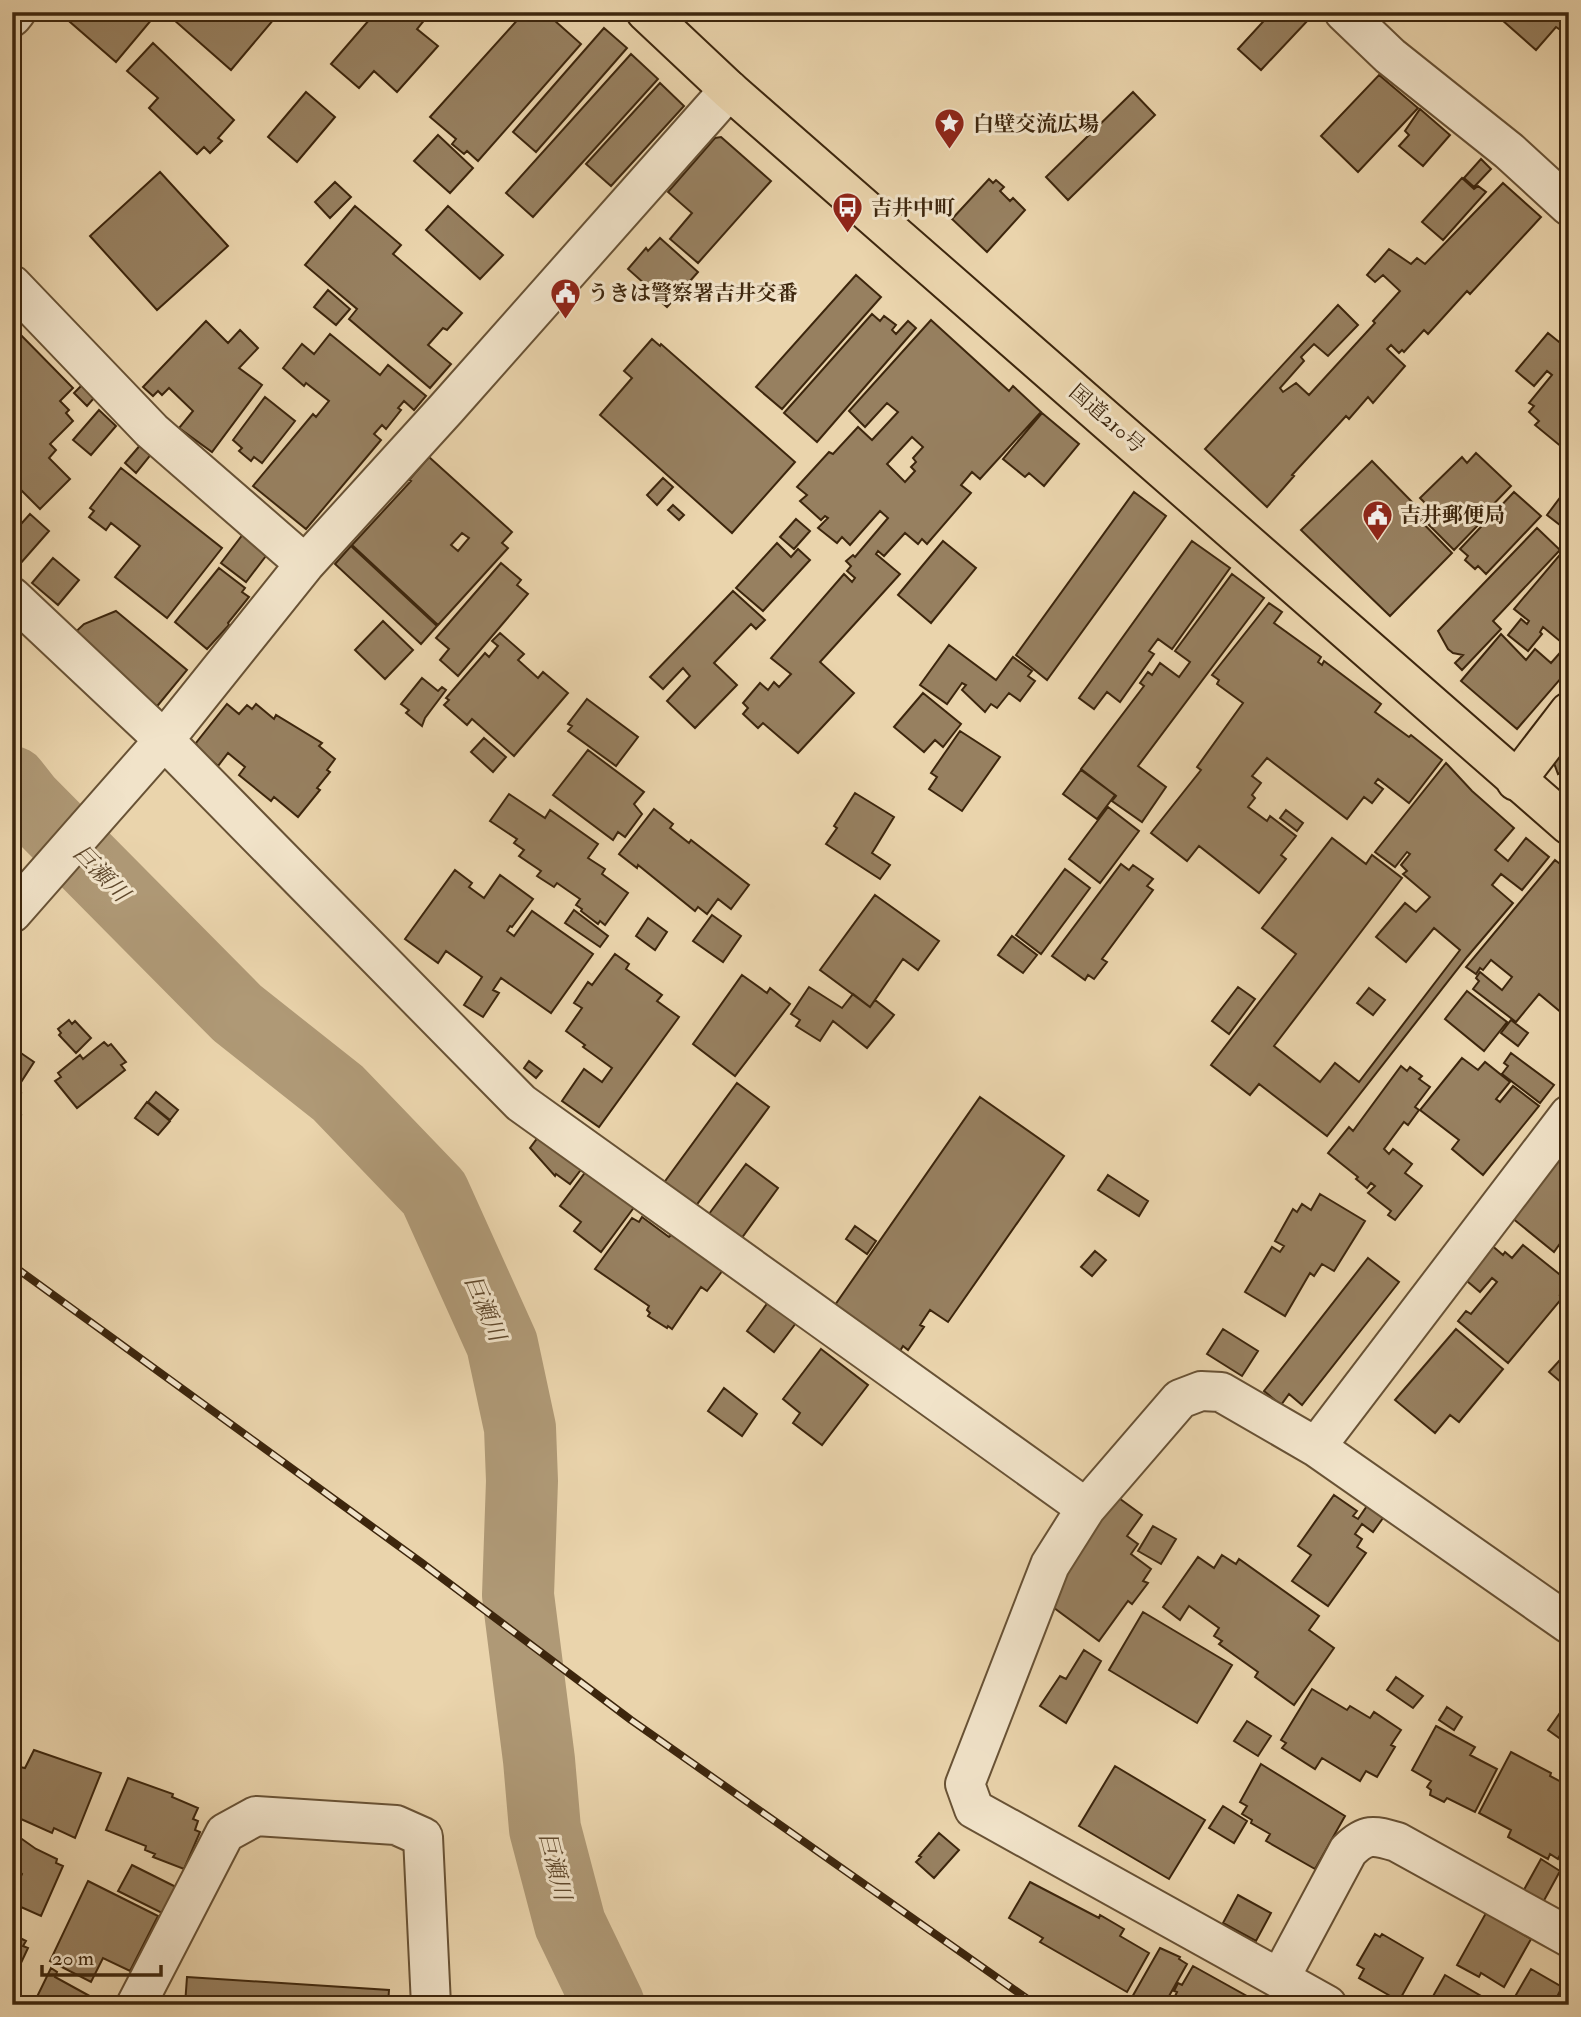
<svg xmlns="http://www.w3.org/2000/svg" width="1581" height="2017" viewBox="0 0 1581 2017" font-family="'IM FELL Double Pica','Noto Serif JP',serif">
<rect width="100%" height="100%" fill="#ead4ac"/>
<filter id="stains"><feTurbulence type="fractalNoise" baseFrequency=".00286" numOctaves="4"/><feColorMatrix values="0 0 0 0 .2 0 0 0 0 .09 0 0 0 0 .02 0 0 0 .5 -.17"/></filter>
<radialGradient id="worn" r=".72"><stop offset=".6" stop-color="#630" stop-opacity="0"/><stop offset="1" stop-color="#630" stop-opacity=".3"/></radialGradient>
<g fill="none" stroke-linecap="round" stroke-linejoin="round">
<path stroke="#af9976" stroke-width="72" d="M12,782L27,801L237,1013L338,1093L434,1193L502,1344L520,1428L522,1481L518,1595L539,1760L545,1829L570,1924L609,2005"/>
</g>
<path fill="#978060" stroke="#3d260d" stroke-width="2" fill-rule="evenodd" d="M64,12H158L116,62L62,15Z
M181,12H280L231,70L174,20Z
M376,12H431L417,29L438,46L397,92L374,71L359,88L331,64Z
M517,12H545L581,44L478,161L467,151L464,154L452,144L456,139L430,117L521,16Z
M1272,12H1304L1310,18L1261,70L1238,49Z
M1493,12H1569V18L1559,29L1556,27L1536,50Z
M604,28L627,48L536,152L513,132Z
M153,43L234,120L218,138L222,141L210,153L204,147L197,154L149,108L158,98L127,71Z
M631,54L658,79L533,217L506,193Z
M1379,75L1418,108L1358,172L1321,136Z
M660,83L684,106L611,186L586,164Z
M306,92L335,117L297,162L268,137Z
M1133,92L1155,115L1068,200L1046,177Z
M1420,109L1450,135L1423,166L1399,146L1409,135L1405,131Z
M438,135L473,168L450,193L414,161Z
M721,137L771,181L698,263L670,239L692,213L668,192L715,138Z
M1481,159L1491,169L1474,187L1464,178Z
M160,172L228,246L157,310L90,236Z
M1462,178L1474,189L1478,186L1486,192L1443,240L1422,222Z
M989,179L993,183L996,180L1004,187L1000,191L1010,201L1013,198L1025,210L987,252L952,219Z
M335,182L351,197L330,218L315,202Z
M1503,183L1541,217L1470,294L1467,291L1428,334L1424,330L1404,352L1402,350L1399,353L1391,345L1387,349L1405,366L1373,403L1368,397L1349,419L1346,416L1292,475L1294,476L1267,507L1205,449L1338,305L1358,325L1328,356L1314,344L1301,357L1304,361L1280,388L1283,392L1296,383L1309,395L1375,323L1373,321L1400,291L1383,275L1375,282L1367,275L1389,249L1411,264L1417,258L1425,264Z
M355,206L401,245L393,254L462,313L447,330L443,328L428,345L451,364L430,388L349,319L357,309L305,265Z
M448,206L503,255L480,279L426,230Z
M660,238L698,272L667,307L644,287L646,285L628,269L646,248L648,251Z
M856,275L881,297L782,409L756,387Z
M328,290L350,309L336,325L314,307Z
M872,314L880,321L884,316L896,325L892,330L896,334L908,321L916,328L817,442L784,413Z
M931,320L1009,391L1013,386L1041,412L980,479L972,472L961,485L971,493L927,544L922,539L918,544L905,533L884,556L878,551L876,554L900,574L820,662L854,693L798,753L763,723L758,728L743,714L748,708L743,703L760,683L768,690L774,682L779,687L791,674L771,658L844,574L852,582L855,578L847,571L851,566L846,561L853,555L855,557L888,518L880,511L850,545L842,537L837,543L818,528L828,518L825,516L821,520L800,501L807,495L797,487L829,452L833,454L858,427L872,440L898,412L887,403L865,427L849,411ZM912,437L923,447L913,458L916,462L911,467L915,471L905,482L887,464Z
M206,321L228,343L240,330L258,348L239,368L262,385L212,452L179,428L193,411L169,388L162,395L158,391L153,396L143,387Z
M12,326L73,388L60,401L69,410L66,413L73,421L50,444L56,450L49,458L70,479L40,509L12,481Z
M1548,333L1569,350V453L1535,425L1539,421L1529,412L1534,406L1529,403L1552,375L1547,371L1534,386L1516,371Z
M330,334L380,375L388,365L426,396L414,410L404,401L398,408L401,410L386,429L382,425L374,434L381,440L306,529L253,486L313,414L316,417L329,401L306,383L304,386L283,368L302,344L314,354Z
M652,339L660,346L661,344L795,462L732,533L600,415L632,378L624,371Z
M82,385L94,398L87,406L74,393Z
M265,397L295,421L262,463L254,457L251,461L239,451L242,448L233,440Z
M99,410L116,426L91,455L73,440Z
M1042,413L1079,444L1044,486L1029,473L1025,477L1003,459Z
M142,443L153,452L136,473L125,463Z
M1476,453L1511,486L1481,517L1484,519L1454,550L1418,514L1427,505L1420,498L1462,457L1467,463Z
M429,457L512,532L502,543L508,548L438,625L352,545L411,481L409,480ZM462,533L469,538L458,551L451,545Z
M1372,461L1417,507L1412,512L1452,553L1390,616L1301,530Z
M121,468L222,548L167,618L115,577L140,546L111,523L106,530L89,517L94,511L90,508Z
M663,478L673,487L657,505L647,495Z
M1565,491L1569,494V532L1547,515Z
M1134,492L1166,516L1047,680L1016,655Z
M1514,492L1541,516L1486,574L1478,566L1475,569L1465,560L1468,556L1460,549Z
M673,505L684,515L679,520L668,510Z
M30,514L49,531L12,573V534Z
M796,519L810,531L794,549L780,537Z
M1537,528L1560,550L1493,621L1501,629L1462,670L1455,663L1463,655L1453,653L1448,649L1438,631Z
M247,529L272,548L246,582L221,563Z
M943,541L976,568L931,623L898,595Z
M1192,541L1230,568L1172,649L1158,639L1149,651L1154,654L1120,702L1107,692L1094,709L1079,698Z
M777,543L791,557L798,549L810,560L763,611L736,588Z
M1569,544V669L1517,729L1461,681L1501,634L1526,660L1535,649L1551,663L1566,646L1543,627L1540,632L1542,634L1528,651L1508,635L1521,619L1527,624L1529,621L1514,609Z
M351,546L437,626L421,644L335,564Z
M53,558L79,580L58,605L32,583Z
M501,563L521,580L517,585L528,594L458,676L440,660L449,649L436,638Z
M219,568L245,588L242,592L249,597L228,623L229,625L207,649L175,622Z
M1232,574L1264,598L1138,766L1166,787L1142,822L1112,801L1116,796L1081,769L1144,686L1140,683L1148,672L1152,675L1160,663L1179,677L1190,662L1175,651Z
M733,591L765,620L756,629L751,624L714,663L737,685L695,728L667,701L690,676L683,668L663,689L650,677Z
M1269,603L1282,612L1274,623L1321,657L1318,662L1322,665L1324,661L1381,704L1375,712L1409,737L1411,735L1442,760L1409,803L1378,779L1375,783L1383,789L1372,803L1364,797L1347,819L1267,758L1252,776L1261,783L1252,795L1255,798L1248,807L1267,821L1270,816L1296,836L1281,855L1286,859L1259,893L1199,846L1187,861L1151,833L1201,770L1197,767L1243,703L1217,684L1219,680L1212,675Z
M116,611L187,670L154,710L68,639L84,624Z
M383,621L413,650L385,679L355,650Z
M500,633L524,654L518,660L538,678L543,672L568,693L514,756L472,719L467,725L444,705L449,700L446,698L485,653L489,657L498,646L492,641Z
M949,645L996,680L1013,657L1032,671L1028,676L1035,681L1020,701L1009,693L997,708L991,704L985,712L962,690L966,685L962,683L947,704L920,685Z
M422,678L438,691L442,687L446,690L425,718L422,726L406,713L409,710L401,704Z
M923,693L961,724L943,747L935,740L924,752L894,727Z
M587,699L638,737L616,766L568,731L572,726L568,724Z
M227,704L239,714L247,705L252,709L256,704L274,719L276,715L322,743L319,746L335,759L327,770L330,772L317,788L320,790L298,817L274,797L271,801L239,775L245,767L228,753L218,766L198,749L196,743Z
M960,731L1000,757L962,811L929,789L937,777L931,773Z
M1569,733V778L1562,772L1558,774L1551,755Z
M484,738L506,757L493,772L471,752Z
M588,750L644,792L634,804L642,814L625,837L618,832L613,840L553,795Z
M1446,763L1472,791L1514,828L1495,850L1508,861L1526,838L1549,857L1522,890L1501,874L1492,885L1513,903L1467,957L1327,1136L1259,1084L1250,1095L1211,1065L1296,954L1262,928L1332,838L1366,864L1372,855L1402,878L1274,1046L1320,1082L1335,1063L1359,1082L1460,950L1434,928L1406,962L1376,937L1405,903L1416,912L1430,897L1403,874L1407,871L1401,865L1410,854L1407,852L1395,867L1375,852Z
M1081,770L1115,795L1097,819L1063,794Z
M855,793L894,817L872,853L890,865L880,879L826,844L837,828L834,826Z
M509,794L545,818L550,810L598,844L588,858L605,869L602,874L628,893L605,925L600,921L598,924L581,911L582,909L576,905L580,899L557,883L554,887L537,876L541,871L519,856L524,850L514,843L517,839L490,821Z
M1108,807L1139,831L1100,883L1069,859Z
M654,809L673,824L670,828L689,843L691,840L749,885L731,909L718,899L707,914L698,907L695,911L638,865L637,868L619,854Z
M1286,810L1303,823L1297,831L1280,818Z
M1555,860L1569,871V1019L1539,994L1516,1022L1473,989L1479,981L1476,978L1480,972L1502,990L1512,977L1491,960L1483,970L1480,968L1476,974L1466,967Z
M1121,864L1129,870L1133,865L1153,879L1147,886L1153,890L1102,959L1107,962L1094,979L1088,975L1085,980L1052,956Z
M1065,869L1090,888L1041,954L1016,935Z
M455,870L472,883L469,887L484,898L500,875L533,899L512,927L510,926L507,931L514,936L532,911L593,954L551,1013L501,978L493,990L499,993L483,1017L464,1005L482,977L446,951L438,963L405,939Z
M875,895L939,941L918,970L903,959L870,1007L820,970Z
M574,910L608,936L600,947L565,923Z
M712,915L741,936L723,962L693,941Z
M648,918L667,932L655,950L636,936Z
M1012,936L1037,955L1023,973L998,955Z
M615,954L629,964L626,969L662,995L657,1001L679,1017L599,1127L562,1101L584,1069L602,1082L612,1068L583,1047L585,1045L566,1031L582,1008L574,1003L588,982L592,985Z
M742,975L767,993L770,988L790,1004L735,1076L693,1044Z
M809,987L842,1008L853,994L870,1007L875,1000L894,1015L867,1048L833,1021L820,1041L796,1026L800,1020L791,1014Z
M1238,987L1255,999L1229,1034L1212,1021Z
M1369,988L1385,1000L1373,1015L1357,1003Z
M1467,991L1507,1022L1484,1051L1445,1019Z
M69,1020L72,1024L75,1021L91,1038L76,1053L59,1035L61,1033L58,1029Z
M1511,1020L1528,1033L1518,1046L1501,1033Z
M104,1042L108,1046L111,1044L126,1062L121,1065L125,1070L77,1108L55,1081L61,1077L58,1073L80,1055L83,1059Z
M12,1047L34,1062L16,1090L21,1093L13,1106Z
M1511,1053L1554,1085L1540,1103L1502,1074L1508,1066L1504,1063Z
M1462,1058L1478,1070L1485,1062L1510,1082L1496,1099L1500,1102L1513,1086L1539,1106L1483,1175L1452,1149L1459,1140L1420,1110Z
M529,1061L542,1071L536,1078L524,1068Z
M1401,1066L1407,1071L1410,1067L1422,1076L1419,1079L1430,1087L1415,1107L1419,1110L1408,1125L1404,1122L1384,1149L1389,1154L1393,1149L1412,1164L1405,1173L1422,1186L1395,1220L1388,1215L1391,1211L1368,1193L1375,1186L1371,1183L1367,1188L1356,1179L1358,1177L1328,1153L1349,1127L1353,1131Z
M737,1083L769,1107L695,1207L663,1184Z
M156,1092L178,1110L170,1120L148,1102Z
M980,1097L1064,1156L948,1322L930,1310L920,1325L924,1327L908,1350L903,1346L900,1351L835,1305Z
M147,1102L170,1121L158,1135L135,1118Z
M12,1110L21,1115L12,1129Z
M1569,1131V1253L1559,1245L1554,1252L1501,1209Z
M539,1136L583,1167L570,1184L556,1174L555,1176L530,1148Z
M746,1164L778,1188L741,1239L709,1214Z
M587,1170L635,1206L601,1252L574,1231L581,1222L560,1206Z
M1108,1175L1148,1201L1139,1216L1098,1190Z
M1320,1194L1365,1221L1334,1271L1322,1264L1314,1276L1310,1273L1285,1316L1245,1292L1272,1247L1280,1252L1284,1246L1275,1241L1293,1209L1297,1212L1302,1204L1311,1210Z
M642,1217L669,1237L672,1234L723,1270L707,1291L701,1287L672,1329L668,1326L667,1328L648,1316L650,1313L647,1310L649,1306L595,1269L632,1218L639,1222Z
M855,1226L876,1241L867,1254L846,1239Z
M1483,1238L1503,1255L1505,1252L1512,1258L1523,1245L1569,1282V1286L1560,1295L1563,1297L1508,1363L1458,1321L1466,1311L1471,1314L1497,1282L1492,1278L1480,1292L1455,1271Z
M1095,1251L1106,1260L1092,1276L1081,1267Z
M1368,1258L1399,1282L1302,1405L1289,1394L1281,1405L1264,1391Z
M769,1301L796,1323L774,1352L747,1331Z
M1223,1329L1258,1351L1242,1376L1207,1354Z
M1456,1329L1503,1369L1459,1422L1450,1415L1435,1433L1395,1400Z
M821,1349L868,1385L822,1445L793,1423L800,1413L783,1399Z
M1569,1350V1389L1549,1372Z
M724,1388L757,1414L742,1436L708,1411Z
M1112,1493L1142,1515L1127,1536L1138,1544L1131,1554L1151,1569L1143,1581L1148,1583L1132,1604L1128,1601L1099,1641L1046,1602Z
M1334,1495L1357,1511L1353,1516L1358,1519L1367,1506L1383,1518L1373,1532L1362,1524L1355,1534L1362,1539L1357,1547L1366,1553L1328,1606L1292,1581L1311,1555L1298,1546Z
M1153,1526L1176,1539L1161,1564L1138,1551Z
M1222,1555L1236,1564L1239,1559L1319,1616L1309,1630L1334,1648L1294,1705L1255,1677L1258,1672L1219,1644L1222,1641L1214,1636L1219,1628L1189,1606L1180,1620L1163,1607L1198,1557L1214,1568Z
M1143,1612L1232,1665L1197,1723L1109,1670Z
M1084,1650L1101,1661L1066,1723L1040,1706L1060,1676L1066,1679Z
M1396,1677L1423,1696L1413,1708L1387,1690Z
M1312,1689L1347,1710L1350,1706L1370,1718L1374,1712L1401,1730L1391,1745L1395,1747L1377,1777L1366,1771L1360,1781L1322,1758L1315,1769L1282,1748L1286,1743L1281,1740Z
M1569,1700V1745L1548,1730Z
M1447,1707L1462,1717L1454,1730L1439,1720Z
M1247,1721L1271,1736L1258,1756L1234,1741Z
M1436,1726L1475,1747L1470,1755L1497,1769L1475,1812L1447,1798L1444,1802L1430,1795L1431,1790L1427,1787L1431,1781L1412,1770Z
M34,1750L101,1773L75,1838L54,1828L52,1833L12,1815V1778L20,1767L25,1768Z
M1511,1752L1551,1773L1550,1776L1569,1786V1847L1565,1845L1558,1859L1550,1854L1548,1859L1508,1837L1511,1830L1479,1813Z
M1261,1764L1345,1816L1315,1869L1266,1841L1270,1834L1251,1823L1252,1820L1242,1814L1247,1806L1240,1802Z
M1115,1766L1205,1820L1169,1879L1079,1826Z
M128,1778L173,1794L172,1797L198,1808L193,1819L198,1821L195,1830L200,1832L184,1869L153,1857L155,1854L145,1850L146,1846L106,1830Z
M1223,1806L1247,1821L1234,1843L1209,1828Z
M12,1832L36,1849L57,1859L56,1863L63,1866L41,1916L12,1903V1895L22,1874L20,1872L12,1884Z
M939,1833L959,1850L934,1878L916,1862L921,1857L919,1856Z
M1541,1859L1560,1871L1541,1906L1521,1895Z
M132,1865L176,1887L162,1913L118,1891Z
M88,1881L158,1916L130,1971L103,1958L91,1982L50,1961Z
M1030,1882L1099,1918L1100,1915L1124,1929L1120,1936L1149,1953L1127,1992L1040,1942L1043,1938L1009,1918Z
M1238,1895L1271,1913L1256,1941L1223,1923Z
M1486,1913L1531,1939L1504,1987L1481,1973L1479,1977L1457,1965Z
M12,1934L26,1941L23,1946L28,1948L12,1982Z
M1375,1934L1380,1937L1382,1934L1423,1958L1399,2001L1359,1978L1364,1969L1357,1965Z
M1160,1948L1180,1957L1179,1959L1187,1964L1164,2005H1140L1131,1999Z
M1193,1966L1263,2005H1171L1177,1992L1174,1991L1178,1983L1182,1985Z
M51,1968L57,1972L55,1977L106,2005H33Z
M1531,1969L1562,1987L1553,2005H1522L1513,2000Z
M1445,1975L1488,2000L1486,2005H1428Z
M187,1977L389,1990L388,2005H185Z"/>
<g fill="none" stroke-linecap="round" stroke-linejoin="round">
<defs>
<path id="minor" d="M1344,12L1390,56L1509,151L1569,206
M12,17L16,12
M12,285L152,431L305,564
M12,597L164,740L521,1103L1086,1508
M12,913L164,740L305,564L446,409L729,90
M1316,1447L1569,1115
M1280,1978L1348,1851C1366,1833 1373,1835 1397,1842L1569,1937
M136,2005L225,1833L256,1816L396,1825L423,1837L431,2005
M1327,2005L974,1809L965,1784L1050,1565L1086,1508L1180,1399L1201,1391L1221,1392L1316,1447L1569,1624"/>
<path id="major" d="M1516,781L1569,712"/>
<path id="highway" d="M646,12L729,90L1569,825"/>
</defs>
<use href="#minor" stroke="#685235" stroke-width="42"/>
<use href="#major" stroke="#3d260d" stroke-width="42"/>
<use href="#highway" stroke="#3d260d" stroke-width="42"/>
<use href="#minor" stroke="#f1e3c9" stroke-width="38"/>
<use href="#major" stroke="#ead4ac" stroke-width="38"/>
<use href="#highway" stroke="#ead4ac" stroke-width="38"/>
<defs>
<path id="rail" d="M12,1265L422,1563L631,1720L1036,2005"/>
</defs>
<use href="#rail" stroke="#3d260d" stroke-width="8"/>
<use href="#rail" stroke="#f1e3c9" stroke-width="5" stroke-dasharray="16" stroke-linecap="butt"/>
</g>
<defs>
<symbol id="sight-pin" viewBox="-11 -11 22 30"><path d="M0 17L-7.5 6A9.5 9.5 0 1 1 7.5 6Z" fill="#8f2418" stroke="#f1e3c9"/><path d="M0-6L1.8-2.2L6-1.7L2.9 1.2L3.7 5.4L0 3.3L-3.7 5.4L-2.9 1.2L-6-1.7L-1.8-2.2Z" fill="#fff"/></symbol>
<symbol id="bus-pin" viewBox="-11 -11 22 30"><path d="M0 17L-7.5 6A9.5 9.5 0 1 1 7.5 6Z" fill="#8f2418" stroke="#f1e3c9"/><path d="M-5-6H5V4H4V6H2V4H-2V6H-4V4H-5ZM-3.5-4V0h7V-4ZM-3.5 1.2v1.5H-2V1.2ZM2 1.2v1.5H3.5V1.2Z" fill="#fff"/></symbol>
<symbol id="civic-pin" viewBox="-11 -11 22 30"><path d="M0 17L-7.5 6A9.5 9.5 0 1 1 7.5 6Z" fill="#8f2418" stroke="#f1e3c9"/><path d="M-.6-6.5H3V-4.5H.6V-3L4-1V1h2V6H-6V1h2V-1L-.6-3ZM-1.2 2.5V6h2.4V2.5Z" fill="#fff"/></symbol>
</defs>
<g fill-rule="evenodd">
<use href="#sight-pin" x="932" y="106" width="35" height="47"/>
<use href="#bus-pin" x="830" y="190" width="35" height="47"/>
<use href="#civic-pin" x="548" y="276" width="35" height="47"/>
<use href="#civic-pin" x="1360" y="498" width="35" height="47"/>
</g>
<g text-anchor="middle" dominant-baseline="central" stroke-width="6" stroke-linejoin="round" paint-order="stroke">
<g font-size="21" font-weight="bold" fill="#3d260d" stroke="#f1e3c9" text-anchor="start">
<text x="973" y="124">白壁交流広場</text>
<text x="871" y="208">吉井中町</text>
<text x="588" y="293">うきは警察署吉井交番</text>
<text x="1400" y="515">吉井郵便局</text>
</g>
<g font-size="21" fill="#3d260d" stroke="#f1e3c9">
<text transform="translate(1107 419) rotate(41)">国道210号</text>
</g>
<g font-size="23" font-style="italic" fill="#5f482c" stroke="#f1e3c9">
<text transform="translate(101 873) rotate(46)">巨瀬川</text>
<text transform="translate(485 1308) rotate(67)">巨瀬川</text>
<text transform="translate(555 1866) rotate(76)">巨瀬川</text>
</g>
</g>
<rect width="1581" height="2017" fill="none" stroke="#ead4ac" stroke-width="42"/>
<rect x="14" y="14" width="1553" height="1989" fill="none" stroke="#3d260d" stroke-width="3.5"/>
<rect x="21" y="21" width="1539" height="1975" fill="none" stroke="#3d260d" stroke-width="2"/>
<path d="M42 1965v10h119v-10" fill="none" stroke="#3d260d" stroke-width="3.5"/>
<text x="52" y="1965" font-size="21" fill="#3d260d" stroke="#f1e3c9" stroke-width="5" paint-order="stroke">20 m</text>
<rect width="100%" height="100%" filter="url(#stains)"/>
<rect width="100%" height="100%" fill="url(#worn)"/>
</svg>
